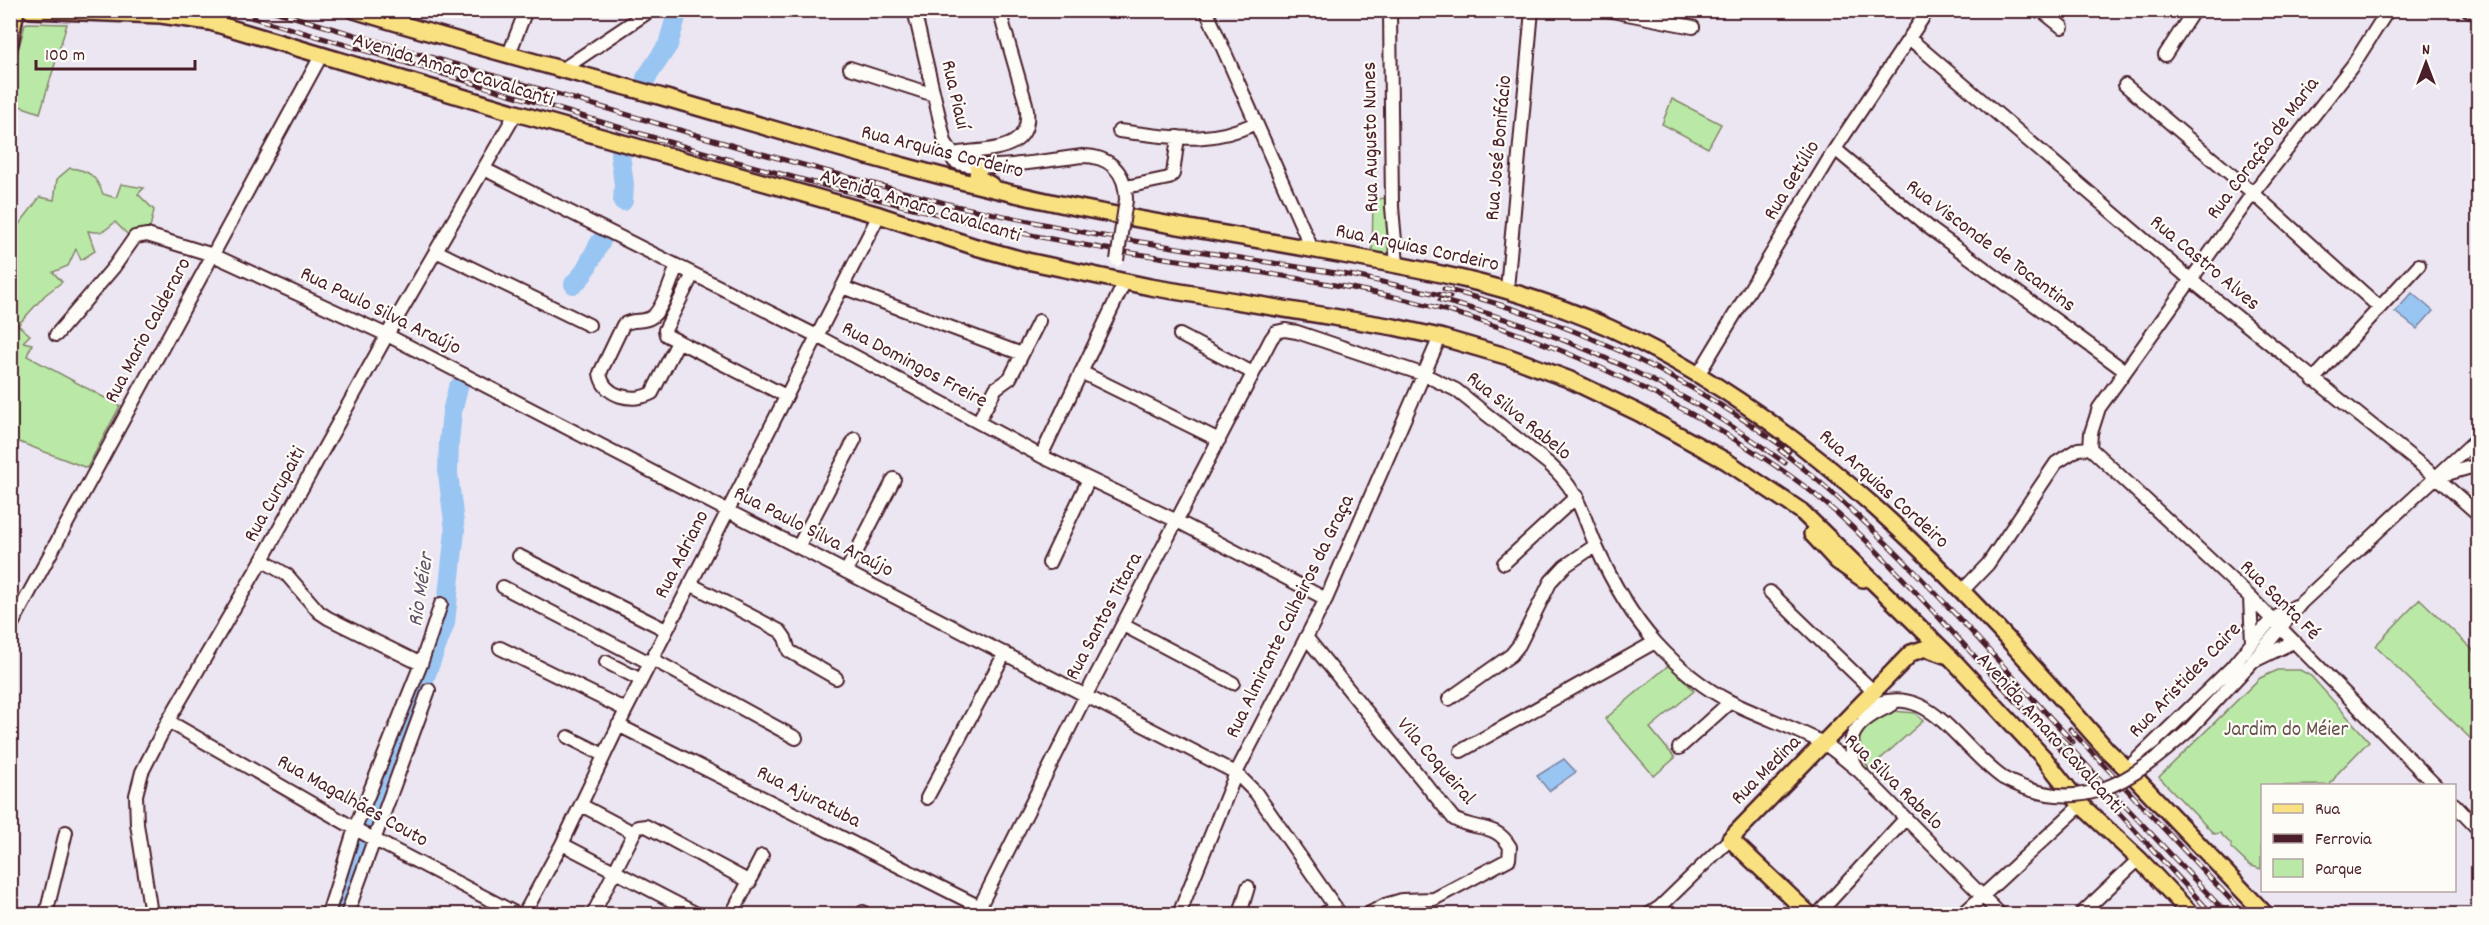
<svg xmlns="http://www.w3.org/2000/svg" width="2489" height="925" viewBox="0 0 2489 925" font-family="Dekko,sans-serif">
<rect width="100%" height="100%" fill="#ebe6f1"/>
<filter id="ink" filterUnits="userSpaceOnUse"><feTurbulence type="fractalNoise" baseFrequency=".0167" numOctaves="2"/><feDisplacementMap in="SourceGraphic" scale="12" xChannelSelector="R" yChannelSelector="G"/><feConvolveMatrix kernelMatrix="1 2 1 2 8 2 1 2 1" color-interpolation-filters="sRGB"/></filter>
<g filter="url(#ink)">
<path fill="#bae9a7" stroke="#828469" stroke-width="1.5" d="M27,23L67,24L40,113L11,103V78L25,24Z
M1672,99L1721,124L1708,148L1662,124Z
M70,168C89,170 96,176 103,194L116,198L121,184L144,188L138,194L154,210L150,228L127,234L115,222C105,231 102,234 88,231L95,251L81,260L76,249L68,266L53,272L62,282L45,295L18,325L30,335L23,342L32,344L27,356L120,406L87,468L11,439V235L40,197L54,200L57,179Z
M1390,198L1393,260L1372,257L1373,199Z
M2420,599L2478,655V733L2472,740L2375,646Z
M1670,664L1694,691L1650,728L1675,758L1654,776L1605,719Z
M2278,670H2300L2311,676L2369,741L2338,773L2330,785L2262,786L2261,869L2249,865L2231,848V844L2220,833L2214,834L2159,777L2260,678Z
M1893,711L1915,713L1923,721L1869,769L1863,759L1859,736C1869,722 1878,716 1893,711Z"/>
<path fill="#99c5f3" stroke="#7983a3" stroke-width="1.5" d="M2412,293L2433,311L2417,329L2395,312Z
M1564,759L1576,772L1549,791L1537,776Z"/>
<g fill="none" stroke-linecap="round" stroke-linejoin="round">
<path stroke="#99c5f3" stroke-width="20" d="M646,78L668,45L678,10
M620,154L624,185L623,201
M574,284L583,274L601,241
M370,824L445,623L455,531L448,473L449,442L452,412L458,388
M337,914L363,844"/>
<defs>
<path id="minor" d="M914,10L945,142L953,154L954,160
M1206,10L1312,249
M1390,10L1392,207L1397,264
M1607,10L1693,27
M2041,10L2062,27
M2468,10L2478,13
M1909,38L2191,280L2436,477L2478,514
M509,54L526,10
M2165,55L2194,10
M850,68L934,95
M563,69L651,10
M2125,85L2253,193L2379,307
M1119,131C1171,137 1207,146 1256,123
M1835,149L1932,230L2125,371
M953,154C988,148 1036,154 1026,104L999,10
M954,161C974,174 1055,159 1082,156C1110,156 1126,172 1126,200
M484,169L817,336L1041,456L1177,521L1326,599
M1126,187L1169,178L1173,174L1178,137
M436,251L589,325
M677,266C671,279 663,312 650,318C641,323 632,318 623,325L600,373C603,397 633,403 652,393L678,342
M693,274L665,330L666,335L786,396
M842,287L1022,354
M1507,289L1532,10
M56,335L114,267L135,237L147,235L213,255L387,335L1236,773L1256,793L1340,914
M1180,335L1253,373
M1081,372L1219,440
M1698,375L1835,149L1928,10
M2313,380L2419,265
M978,422L996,388L1010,378L1039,321
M2090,448L2091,433L2099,408L2253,193L2353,65L2388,10
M2090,448L2250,597L2436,786
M1041,456L1125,281
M2440,476L2478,465
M798,547L855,439
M519,556L666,630
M262,560L287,575L319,612L328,618L421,664
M1049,563L1089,479
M1504,563L1577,496
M846,572L894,479
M690,584L780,631L785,638L789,651L836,678
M503,587L650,663
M1962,591L1988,564L2056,463L2078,449L2090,448
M1770,592L1873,691
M2250,597L2252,643
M1123,625L1233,683
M10,628L322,54
M1306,637L1454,819C1475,831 1496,822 1510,847L1509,859L1434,899L1402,900L1385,905L1368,914
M500,648L626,710
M652,659L796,738
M2256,660L2293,642
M606,662L641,680
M1449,699L1511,655L1519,645L1551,581L1565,566L1596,545
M1858,712C1927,672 1954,744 2003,778
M168,721L375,840L517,914
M618,725L980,907
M2188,731L2252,662L2302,602L2478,438
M568,737L604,755
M1679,748L1730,702
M1461,751L1655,642
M1857,768C1838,734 1865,717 1892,705
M2127,769L2231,668L2271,620L2296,606
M927,798L1005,653
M2454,804L2478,829
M581,805L634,833L638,827L646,826L750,882
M562,844L697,914
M46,914L66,832
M151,914L137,824L136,795L142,772L168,721L262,560L387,335L516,113
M328,914L355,828L421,664L441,604
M347,914L429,690
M524,914L562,844L626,710L879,215
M593,914L634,833
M732,914L762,856
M862,914L863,912
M976,914L1086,695L1271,339L1276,332L1285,330L1297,332L1425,375L1456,390L1549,464C1579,491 1581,511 1596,546C1611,580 1631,615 1656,643C1677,666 1703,688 1731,702C1761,717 1793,727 1823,743C1836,751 1847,762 1859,771L2000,914
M1179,914L1236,773L1326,599L1440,337
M1240,914L1248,887
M1323,914L1335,908
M1649,914L1660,907L1730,839
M1818,914L1905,819
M1963,914L2081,805
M2081,914L2139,859"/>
<path id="major" d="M30,10L161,15L210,22L516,113L879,215L976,247L1027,261L1150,287L1394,327L1440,337L1509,357L1568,379L1639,413L1726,461L1801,511L1952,659L2043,757L2081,805L2139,859L2191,914
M354,10C457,42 562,69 666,98C798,136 930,177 1065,205C1148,222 1233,235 1316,250C1418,268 1515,285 1610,328C1812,420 1964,587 2108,751L2127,769L2265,914
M10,43L16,10
M978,167L977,177L991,185
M1812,534L1837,561L1863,579
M1809,914L1730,839L1911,653L1926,648L1945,655"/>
</defs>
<use href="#minor" stroke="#4a1f2b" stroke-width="16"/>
<use href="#major" stroke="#4a1f2b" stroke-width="20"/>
<use href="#minor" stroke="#fdfcf7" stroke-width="12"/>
<use href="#major" stroke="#f9e181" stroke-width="15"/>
<defs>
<path id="rail" d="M225,10C468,78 708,161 954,218C1013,232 1072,244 1132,253C1221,267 1311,278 1399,298C1538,331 1672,394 1789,475C1856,522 1911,588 1967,648C2049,736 2130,826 2212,914
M270,10L748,150L956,206L1097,235L1355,276L1450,297
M1444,289C1569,320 1685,375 1789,451
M1440,300C1567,333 1680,385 1785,463
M1780,450C1888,532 1980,643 2073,742
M2070,729L2244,914
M2061,738L2227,914"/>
</defs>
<use href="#rail" stroke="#4a1f2b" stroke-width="5"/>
<use href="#rail" stroke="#fdfcf7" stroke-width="3" stroke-dasharray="9" stroke-linecap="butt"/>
<defs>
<path id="minor-bridge" d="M1117,260L1126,200
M2003,778C2079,819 2131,782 2188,731"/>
</defs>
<use href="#minor-bridge" stroke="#4a1f2b" stroke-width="16" stroke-linecap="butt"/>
<use href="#minor-bridge" stroke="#fdfcf7" stroke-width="12"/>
</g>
</g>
<g text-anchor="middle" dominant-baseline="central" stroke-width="4.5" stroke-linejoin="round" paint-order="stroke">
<g font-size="21" fill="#4a1f2b" stroke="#fdfcf7">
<text transform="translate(453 71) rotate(17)">Avenida Amaro Cavalcanti</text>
<text transform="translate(954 95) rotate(77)">Rua Piauí</text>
<text transform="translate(1372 137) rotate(-91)">Rua Augusto Nunes</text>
<text transform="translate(1500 148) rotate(-85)">Rua José Bonifácio</text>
<text transform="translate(2264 149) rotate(-53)">Rua Coração de Maria</text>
<text transform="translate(942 153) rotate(14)">Rua Arquias Cordeiro</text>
<text transform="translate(1793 181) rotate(-59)">Rua Getúlio</text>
<text transform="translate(920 207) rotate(17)">Avenida Amaro Cavalcanti</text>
<text transform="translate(1990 247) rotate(37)">Rua Visconde de Tocantins</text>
<text transform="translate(1417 249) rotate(12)">Rua Arquias Cordeiro</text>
<text transform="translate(2204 264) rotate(40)">Rua Castro Alves</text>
<text transform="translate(380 312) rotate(26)">Rua Paulo Silva Araújo</text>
<text transform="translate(149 331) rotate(-62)">Rua Mario Calderaro</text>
<text transform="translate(914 366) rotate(28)">Rua Domingos Freire</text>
<text transform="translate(1518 417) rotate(39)">Rua Silva Rabelo</text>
<text transform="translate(1883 490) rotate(42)">Rua Arquias Cordeiro</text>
<text transform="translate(276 495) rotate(-61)">Rua Curupaiti</text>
<text transform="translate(813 533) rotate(27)">Rua Paulo Silva Araújo</text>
<text transform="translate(683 555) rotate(-63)">Rua Adriano</text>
<text transform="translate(2279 601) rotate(45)">Rua Santa Fé</text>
<text transform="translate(1105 617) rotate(-62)">Rua Santos Titara</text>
<text transform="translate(1291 617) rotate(-64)">Rua Almirante Calheiros da Graça</text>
<text transform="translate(2186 681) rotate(-46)">Rua Aristides Caire</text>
<text transform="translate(2049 734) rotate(48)">Avenida Amaro Cavalcanti</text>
<text transform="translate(1435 762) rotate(49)">Vila Coqueiral</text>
<text transform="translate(1767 771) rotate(-45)">Rua Medina</text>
<text transform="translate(1893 783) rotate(44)">Rua Silva Rabelo</text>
<text transform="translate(808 798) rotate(27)">Rua Ajuratuba</text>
<text transform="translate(352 802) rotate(29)">Rua Magalhães Couto</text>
</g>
<g font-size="21" fill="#66524a" stroke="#fdfcf7">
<text x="2286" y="731">Jardim do Méier</text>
</g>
<g font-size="22" font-style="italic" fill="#625167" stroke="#fdfcf7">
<text transform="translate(422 590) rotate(-81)">Rio Méier</text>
</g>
</g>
<rect width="2489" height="925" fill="none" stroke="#fdfcf7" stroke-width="36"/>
<rect x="18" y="18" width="2453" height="889" fill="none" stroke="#4a1f2b" stroke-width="2" filter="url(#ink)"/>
<rect x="2261" y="784" width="195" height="108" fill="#fdfcf7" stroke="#b5a4a5" stroke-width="1.5"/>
<rect x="2273" y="804" width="30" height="9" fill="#f9e181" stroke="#b5a4a5" stroke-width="1.5"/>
<text x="2315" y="814" font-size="18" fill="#4a1f2b">Rua</text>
<rect x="2273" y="834" width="30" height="9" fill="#4a1f2b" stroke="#b5a4a5" stroke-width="1.5"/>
<text x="2315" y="844" font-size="18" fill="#4a1f2b">Ferrovia</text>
<rect x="2273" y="859" width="30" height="18" fill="#bae9a7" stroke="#b5a4a5" stroke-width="1.5"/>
<text x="2315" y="874" font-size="18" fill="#4a1f2b">Parque</text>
<g transform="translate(2426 63)" stroke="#fdfcf7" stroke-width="4.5" paint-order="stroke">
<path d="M0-4.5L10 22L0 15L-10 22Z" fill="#4a1f2b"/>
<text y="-9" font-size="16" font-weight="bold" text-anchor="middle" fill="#4a1f2b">N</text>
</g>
<path d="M36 60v9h159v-9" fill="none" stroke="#4a1f2b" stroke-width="3"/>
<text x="45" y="60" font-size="18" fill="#4a1f2b" stroke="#fdfcf7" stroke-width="4.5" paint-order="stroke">100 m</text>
</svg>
